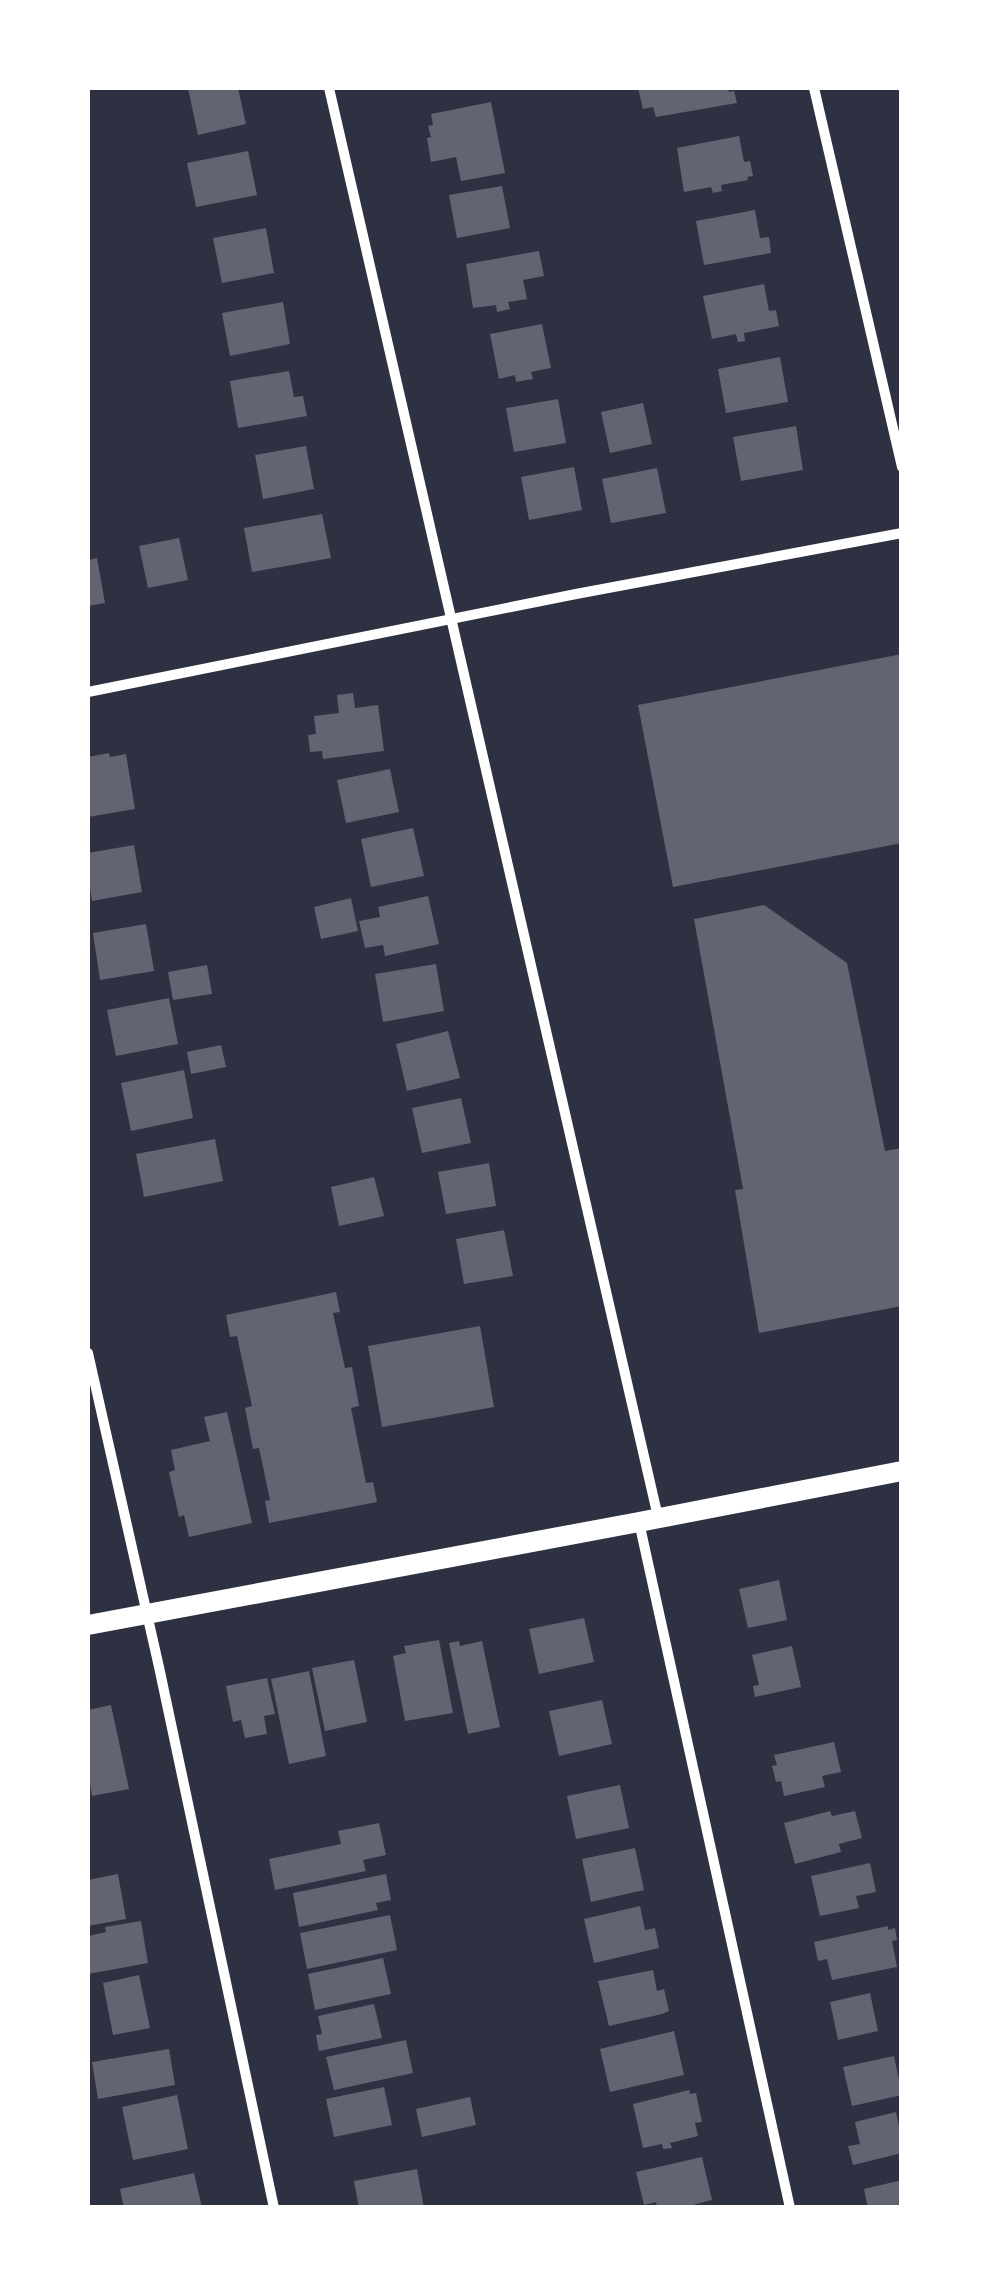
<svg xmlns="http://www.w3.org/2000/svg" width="989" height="2295" viewBox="0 0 989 2295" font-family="'Work Sans',sans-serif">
<rect width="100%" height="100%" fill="#2d3142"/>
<path fill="#626471" d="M188,88H238L246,124L198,135Z
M638,88H728L729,92L734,91L737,103L656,117L653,107L643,109Z
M491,102L505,173L461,181L456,157L431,162L427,138L431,137L428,126L433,125L431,114Z
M739,136L744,162L750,161L753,176L747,177L748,180L721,185L722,191L713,193L711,187L684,192L677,148Z
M248,151L257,195L196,207L187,163Z
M502,186L510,228L457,238L449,195Z
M755,210L760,238L769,237L771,253L704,265L696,221Z
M266,228L274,273L222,283L213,238Z
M539,251L544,276L523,280L527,299L508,302L510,309L497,312L496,305L473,308L466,264Z
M764,284L769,311L776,310L779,326L744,333L745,341L738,342L736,334L712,339L703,296Z
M283,302L290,344L230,356L222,313Z
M542,324L551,368L531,372L533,379L516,382L515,375L499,379L490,334Z
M780,357L788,402L726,413L718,369Z
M289,371L294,397L303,396L307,416L238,428L230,381Z
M558,399L566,443L514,452L506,408Z
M643,403L652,444L610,453L601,412Z
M796,426L803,470L741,481L733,437Z
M306,446L314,489L263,499L255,455Z
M574,467L582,510L529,520L521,477Z
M657,468L666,513L611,523L602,479Z
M322,514L331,558L252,572L244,528Z
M179,538L188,580L148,588L139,546Z
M97,558L105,603L88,606V560Z
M902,654V843L673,887L638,705Z
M353,693L355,708L378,705L384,751L323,759L322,751L310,752L308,735L316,734L314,716L339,713L337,695Z
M109,753L110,757L126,754L135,809L88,817V757Z
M390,769L399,812L346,823L337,780Z
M413,828L424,876L371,887L361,839Z
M134,845L142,892L92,901L88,876V853Z
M428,896L439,944L385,956L383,945L365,948L359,921L380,917L378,907Z
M351,898L358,931L321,939L314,907Z
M764,905L847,963L885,1151L902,1148V1306L759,1333L735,1190L743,1189L694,919Z
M146,924L154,971L100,980L93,933Z
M436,964L444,1011L383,1022L375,974Z
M207,965L212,994L173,1000L168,972Z
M169,998L178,1044L116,1056L107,1010Z
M448,1031L460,1078L407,1091L396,1044Z
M221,1045L226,1067L191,1074L187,1052Z
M184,1070L193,1118L131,1131L121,1083Z
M461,1098L471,1143L422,1153L412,1108Z
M215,1139L223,1181L144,1197L136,1154Z
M489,1163L496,1206L446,1214L438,1172Z
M374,1177L384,1216L339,1226L331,1187Z
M504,1230L513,1276L464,1284L456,1239Z
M336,1292L340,1312L333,1313L345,1368L352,1367L359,1406L351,1408L366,1483L373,1482L377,1502L269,1523L265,1501L270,1500L259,1448L253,1449L245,1408L252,1406L237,1336L230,1337L226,1315Z
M480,1326L494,1407L382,1427L368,1346Z
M227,1412L252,1523L189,1537L184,1515L179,1517L169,1472L175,1470L171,1450L210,1441L204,1417Z
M779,1580L787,1620L748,1628L739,1589Z
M584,1618L594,1662L539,1674L529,1629Z
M439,1640L453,1713L405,1721L393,1656L406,1653L404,1646Z
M459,1641L460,1646L482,1641L500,1727L468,1734L449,1643Z
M792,1646L801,1687L755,1697L753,1686L759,1685L752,1655Z
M354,1660L367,1722L325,1731L312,1668Z
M309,1671L326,1756L289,1764L271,1679Z
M267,1678L275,1714L264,1716L267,1734L245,1738L241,1720L233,1722L226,1686Z
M602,1700L612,1744L559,1756L549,1711Z
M111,1705L129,1789L92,1796L88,1772V1710Z
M834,1742L841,1772L822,1776L825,1787L784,1796L781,1781L776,1782L772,1766L777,1765L774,1755Z
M620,1785L629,1828L576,1839L567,1796Z
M830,1811L832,1816L855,1811L862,1838L839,1844L841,1852L795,1864L784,1823Z
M379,1823L386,1855L363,1860L366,1871L275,1890L269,1859L341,1844L338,1831Z
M635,1848L644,1890L591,1902L582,1859Z
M870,1863L876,1892L856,1896L859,1908L820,1916L811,1876Z
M118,1874L126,1919L88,1926V1880Z
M386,1874L391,1900L376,1903L378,1910L299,1927L293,1893Z
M640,1906L645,1930L655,1928L659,1948L594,1963L584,1919Z
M390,1915L397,1950L307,1969L300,1933Z
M141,1921L148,1963L88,1974V1936L106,1932L105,1927Z
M888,1926V1930L895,1928L897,1940L892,1941L897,1967L832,1980L827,1959L818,1961L814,1942Z
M383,1958L391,1994L315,2010L308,1974Z
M653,1970L657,1991L664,1989L669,2011L662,2014L609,2026L598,1981Z
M139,1975L150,2028L113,2035L103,1983Z
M870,1993L878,2031L838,2040L830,2002Z
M374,2004L382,2038L319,2051L316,2035L322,2034L318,2016Z
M674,2031L684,2075L610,2092L600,2049Z
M406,2040L413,2073L334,2090L326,2057Z
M169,2049L175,2085L98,2099L92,2062Z
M894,2056L902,2095L852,2106L843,2067Z
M384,2087L392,2125L334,2137L326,2099Z
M689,2090L690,2094L696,2093L702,2122L695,2123L698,2136L670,2143L672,2148L663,2149L662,2144L643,2148L633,2104Z
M177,2095L188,2149L133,2160L122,2107Z
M470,2097L476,2125L422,2137L416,2109Z
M896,2112L899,2127L902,2126V2153L853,2165L848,2146L860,2144L855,2122Z
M702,2157L712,2200L681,2208H657L656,2202L644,2205L636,2172Z
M417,2169L424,2208H359L354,2181Z
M194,2173L202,2208H124L120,2189Z
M902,2180V2208H868L864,2189Z"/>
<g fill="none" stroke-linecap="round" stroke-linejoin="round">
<path stroke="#fff" stroke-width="10" d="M329,88L658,1517
M814,88L902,467
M88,692L576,594L902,533
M88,1353L159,1667L274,2208
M639,1522L790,2208"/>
<path stroke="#fff" stroke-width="20" d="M88,1625L639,1522L902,1471"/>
</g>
<rect width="989" height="2295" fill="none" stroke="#ffffff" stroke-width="180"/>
</svg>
